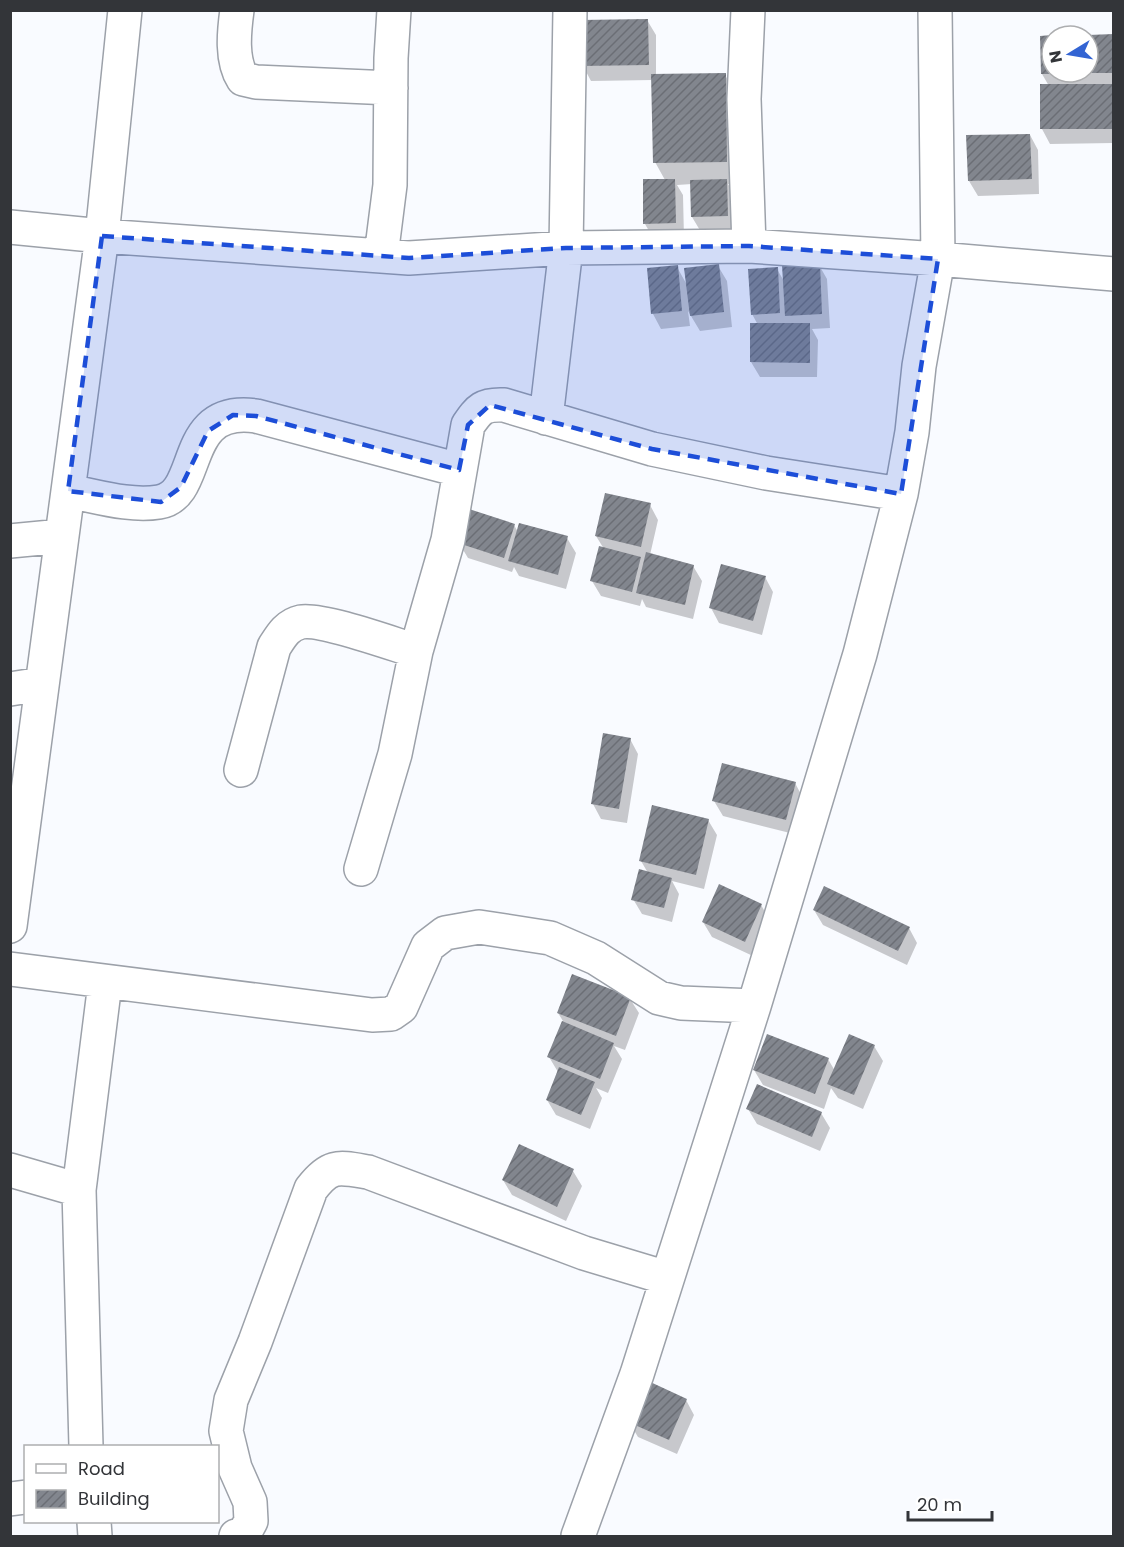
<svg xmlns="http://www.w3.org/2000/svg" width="1124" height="1547" viewBox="0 0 1124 1547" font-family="Poppins,sans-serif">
<defs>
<pattern id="building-hatch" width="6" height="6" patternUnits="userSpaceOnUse" patternTransform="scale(1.5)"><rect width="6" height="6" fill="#82868e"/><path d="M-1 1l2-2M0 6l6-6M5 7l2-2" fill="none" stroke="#6b6e75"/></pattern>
</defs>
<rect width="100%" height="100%" fill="#f9fbff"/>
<path fill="#0003" d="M647,20L656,35V75H725L738,97L739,184H728L735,196V231L701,232L692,217V184L677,185L683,195L684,238H653L645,224L665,180L655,162L653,80L591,81L583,66Z
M1088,36H1114V143L1050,144L1042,129L1041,86H1049L1042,74L1052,37V72H1088Z
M1030,135L1038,150L1039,194L978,196L969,181Z
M819,265L827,279L830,328L812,329L818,340L817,377H760L751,362L758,325L752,314L777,269L785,283Z
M718,266L727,281L732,327L700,331L688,311L690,326L661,329L653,314L649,269L677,267L687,285Z
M650,505L658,520L650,555L693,566L702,581L693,619L646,607L642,599L640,606L601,596L592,581L604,549L596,536Z
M514,525L518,532L567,538L576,553L566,589L519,576L514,567L512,572L468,558L459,543Z
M765,577L773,592L762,635L719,623L711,608Z
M630,739L638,754L627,823L601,819L593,804Z
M795,783L803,798L794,834L723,816L714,801Z
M708,820L717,835L704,889L672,881L679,894L672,922L642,914L633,899L648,873L641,861Z
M761,905L770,920L753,956L712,937L703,922Z
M814,910L909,928L917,943L907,965L823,925Z
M630,999L639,1013L625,1050L614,1046L622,1059L608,1093L596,1088L602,1098L590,1129L556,1115L547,1100L558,1072L549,1057L563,1021L558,1013Z
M874,1046L883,1061L863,1109L838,1098L831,1088L824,1109L763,1085L754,1070L828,1059L835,1071Z
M748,1109L821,1113L830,1128L820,1151L757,1124Z
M519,1146L573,1171L582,1186L566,1221L512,1195L503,1180Z
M686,1400L694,1415L677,1454L638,1437L629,1422Z"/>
<path fill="url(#building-hatch)" d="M648,19L649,65L581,66L580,20Z
M1114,34V73H1088V35Z
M1052,35V72H1058V74H1041L1040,36Z
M726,73L727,162L653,163L651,74Z
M1040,84H1114V129H1040Z
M1030,134L1032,179L968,181L966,135Z
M643,179H675L676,223L643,224Z
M727,179L728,216L691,217L690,180Z
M820,263L822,314L785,316L782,265Z
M719,264L724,312L690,316L684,268Z
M678,265L682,311L651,314L647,268Z
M778,267L780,313L751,315L748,269Z
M750,323H810V363L750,362Z
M605,493L651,503L641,547L595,536Z
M469,509L515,524L504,558L458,543Z
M519,523L568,536L558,575L508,561Z
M599,546L641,557L632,592L590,581Z
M646,552L694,565L685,605L636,593Z
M721,564L766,576L753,621L709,608Z
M603,733L631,738L619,809L591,804Z
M722,763L796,782L786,820L712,801Z
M652,805L709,819L696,875L639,861Z
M639,869L672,878L664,908L631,900Z
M719,884L762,904L745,942L702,922Z
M824,886L910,927L898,951L813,910Z
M572,974L631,997L616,1036L557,1013Z
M562,1021L614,1043L600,1079L547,1057Z
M767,1034L829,1058L815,1094L753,1070Z
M849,1034L875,1045L854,1095L827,1084Z
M559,1067L595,1082L581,1115L546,1100Z
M757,1084L822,1112L812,1137L746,1109Z
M519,1144L574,1169L557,1207L502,1180Z
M646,1380L687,1399L669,1440L628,1422Z"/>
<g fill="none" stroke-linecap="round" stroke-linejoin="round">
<defs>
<path id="minor" d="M237,10C234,32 231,60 243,79L256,82L391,88
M748,10L744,99L749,246
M935,10L938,259L1114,274
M10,227L102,236L409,258L566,248L749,246L938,259L919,366L912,432L901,494L860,654L754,1006L637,1374L578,1536
M381,256L390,185L391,58L394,10
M546,418L566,248L570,10
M68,491C96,496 130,507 159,502C204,495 178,405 256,416L459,470
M10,541L62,536
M10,689L42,684
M241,770L274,647C281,636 287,625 301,622C321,618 393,644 416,651
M361,869L395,754L416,651L448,540L468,425C479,409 483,404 504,405L652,449L766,473L901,494
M10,926L102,236L125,10
M10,969L372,1015L391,1014L401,1007L428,946L445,933L479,927L550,938L596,958L659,998L681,1003L754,1006
M10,1170L79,1190L86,1446
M79,1190L105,983
M10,1499L26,1497
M94,1522L95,1536
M236,1536L244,1534L251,1521L250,1502L235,1468L226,1431L231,1400L255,1342L311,1189C330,1164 338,1167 368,1172L584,1253L667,1278"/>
</defs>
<use href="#minor" stroke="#9ca1a9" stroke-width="36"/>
<use href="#minor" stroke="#fff" stroke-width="33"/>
</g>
<path fill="#1d4ed8" fill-opacity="0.2" stroke="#1d4ed8" stroke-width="4.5" stroke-dasharray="12 8" stroke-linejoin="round" d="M102,236L409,258L566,248L749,246L938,259L901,494L652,449L490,405L468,425L459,470L256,416L233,415L208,431L181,487L161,502L68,491Z"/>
<rect width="1124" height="1547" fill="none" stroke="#333539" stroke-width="24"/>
<rect x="24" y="1445" width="195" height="78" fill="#ffffff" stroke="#adaeb0" stroke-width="1.5"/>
<rect x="36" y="1464" width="30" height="9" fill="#ffffff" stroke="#adaeb0" stroke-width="1.5"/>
<text x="78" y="1475" font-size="18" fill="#333539">Road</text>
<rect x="36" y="1490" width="30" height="18" fill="url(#building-hatch)" stroke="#adaeb0" stroke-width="1.5"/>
<text x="78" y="1505" font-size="18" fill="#333539">Building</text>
<g transform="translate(1070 54) rotate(259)"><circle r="28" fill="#ffffff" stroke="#adaeb0" stroke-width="1.5"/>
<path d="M0-4.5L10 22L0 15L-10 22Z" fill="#3364d3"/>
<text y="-9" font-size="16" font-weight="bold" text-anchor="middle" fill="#333539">N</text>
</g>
<path d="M908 1511v9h84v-9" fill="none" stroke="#333539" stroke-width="3"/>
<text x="917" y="1511" font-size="18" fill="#333539" stroke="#ffffff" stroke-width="4.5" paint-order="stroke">20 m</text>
</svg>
